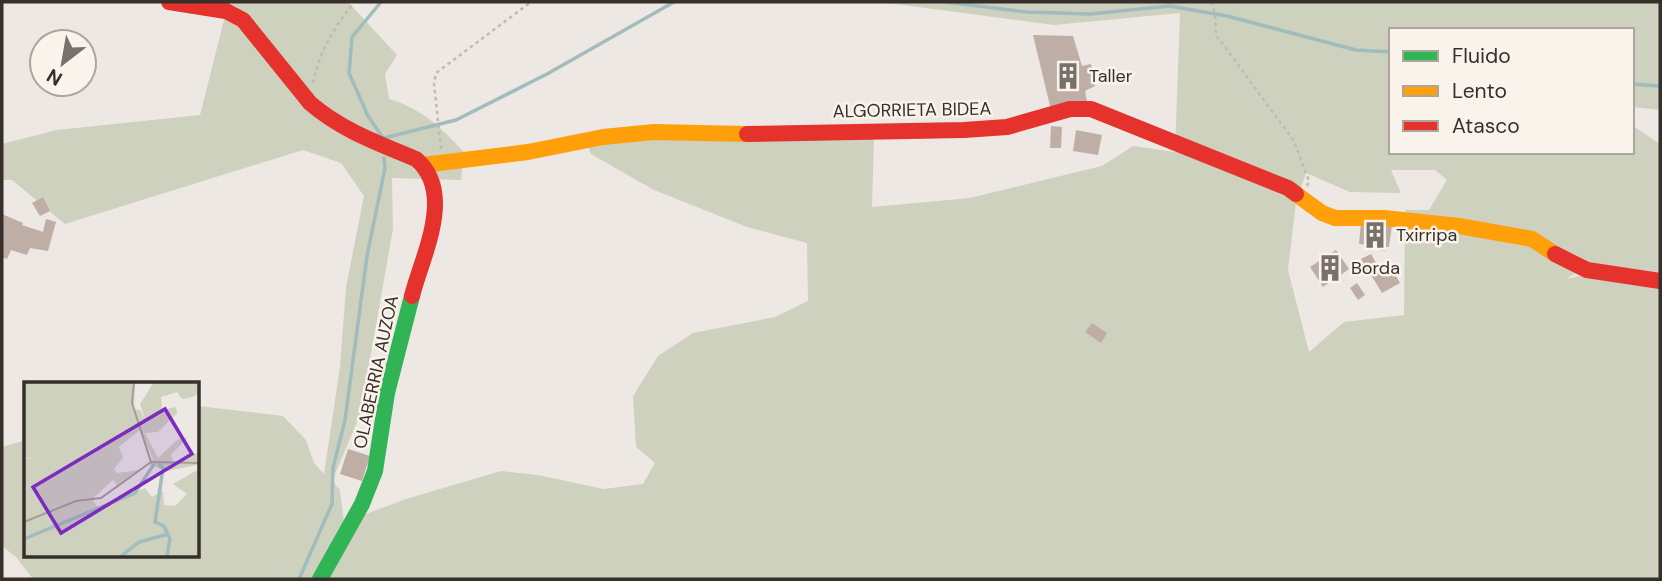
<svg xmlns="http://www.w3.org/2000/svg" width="1662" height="581" viewBox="0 0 1662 581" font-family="'DM Sans',sans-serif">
<rect width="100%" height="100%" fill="#ede8e3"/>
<path fill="#ced1be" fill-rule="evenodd" d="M166,2H348L397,55L385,74L389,99C424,110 439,126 464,152L461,180L392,178L393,229L360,415L332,481L340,490L344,522L406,499L501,471L538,475L604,489L643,484L655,463L636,447L633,396L658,356L693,333L775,317L808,301L807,243L747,227L654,190L591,154L587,144L615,139L874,138L872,207L970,198L1102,166L1133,146L1175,152L1180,13L1054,25L880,2H1660V110L1632,107V30H1391V152H1632V121L1636,128L1660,144V275L1590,264L1566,279L1589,274L1660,284V579H33L16,557L2,546V447L26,440V555H198V406L283,416L306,440L314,463L324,474L340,367L346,287L364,196L341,163L303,150L65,224L12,180H2V144L57,130L200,115L226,12ZM1391,170H1435L1447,180L1429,210H1405L1404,315L1344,322L1309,352L1288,270L1296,202L1306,173L1350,192L1401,193Z"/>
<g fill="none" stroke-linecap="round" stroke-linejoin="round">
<path stroke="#a1bcbc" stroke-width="3.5" d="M381,2L352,37L349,73L368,116L383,138
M946,2L1026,12L1090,14L1170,6L1227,16L1356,50L1391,52
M1632,84L1660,86
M384,138L456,120L547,74L674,2
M299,579L332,504L333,468L345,420L367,256L385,168L384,158"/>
</g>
<path fill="#bfaea6" d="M1033,35L1073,36L1082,66L1091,64L1095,86L1085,91L1087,101L1051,110Z
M1051,126L1062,127L1061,148H1050Z
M1076,130L1102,135L1098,155L1073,151Z
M43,197L50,211L40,216L32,203Z
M2,214L23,223L22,225L43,232L46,219L56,222L48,251L30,248L27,255L11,250L7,259L2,257Z
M1361,222L1392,225L1389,247H1386L1385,251L1367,248L1368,245L1359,244Z
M1336,250L1349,269L1323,287L1310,267Z
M1371,254L1379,268L1369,274L1361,259Z
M1390,265L1400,283L1382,293L1371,275Z
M1357,283L1365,295L1358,300L1350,288Z
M1092,323L1107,333L1101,343L1085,332Z
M348,449L370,456L362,481L340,474Z"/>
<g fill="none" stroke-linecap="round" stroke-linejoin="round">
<path stroke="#bfbab5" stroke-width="2.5" stroke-dasharray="3.5 3.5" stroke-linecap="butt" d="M1211,2L1215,14L1216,35L1294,141L1309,181L1307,186
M313,83C321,47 333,30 354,2
M441,149L434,84L436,73L531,2"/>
<path stroke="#30b455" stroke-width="16" d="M320,579L362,504L375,471L387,393L412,296"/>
<path stroke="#ff9f0a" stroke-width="16" d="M423,165L528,152L603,137L654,132L747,134
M1296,194L1322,213L1335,218H1384L1459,226L1532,239L1555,254"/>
<path stroke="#e5322d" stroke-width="16" d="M169,2L226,11L243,20L310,103C341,130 378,143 416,159C456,193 422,256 412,296
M747,134L964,130L1007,127L1070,109H1091L1288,188L1296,194
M1555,254L1587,270L1660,281"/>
</g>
<defs>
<symbol id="building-bare" viewBox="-9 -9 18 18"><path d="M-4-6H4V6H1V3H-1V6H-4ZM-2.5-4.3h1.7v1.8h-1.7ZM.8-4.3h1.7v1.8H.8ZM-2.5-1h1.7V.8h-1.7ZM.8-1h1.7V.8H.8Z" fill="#77706b" stroke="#f9f3ec" stroke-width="2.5" paint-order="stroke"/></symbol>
</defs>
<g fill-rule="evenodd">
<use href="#building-bare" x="1049" y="57" width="38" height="38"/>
<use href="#building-bare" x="1356" y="216" width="38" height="38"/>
<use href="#building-bare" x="1311" y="249" width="38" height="38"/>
</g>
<g text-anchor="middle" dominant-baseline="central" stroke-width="5" stroke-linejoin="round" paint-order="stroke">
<g font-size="18" fill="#372f2a" stroke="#f9f3ec" text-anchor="start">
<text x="1089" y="76">Taller</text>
<text x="1396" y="235">Txirripa</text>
<text x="1351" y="268">Borda</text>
</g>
<g font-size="18" fill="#372f2a" stroke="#f9f3ec">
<text transform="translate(912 110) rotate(-1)">ALGORRIETA BIDEA</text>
<text transform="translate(376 372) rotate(-78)">OLABERRIA AUZOA</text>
</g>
</g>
<g transform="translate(24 382)">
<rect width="175" height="175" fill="#ede8e3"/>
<path d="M0,0H111L110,27L116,28L121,37L116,22L130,0H175V11L169,15L158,17L153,10L137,15L138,28L152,25L153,31L134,50L121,51L134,76L153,58L164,55L147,73L150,82L175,70L173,83L142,89L124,82L129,77L116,48L95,65L99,76L90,87L93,91L114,88L93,103L89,98L68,117L75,127L121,106L128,115L139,109L140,123L151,124L163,112L149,102L175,87V175H0V78L9,75L0,77Z" fill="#ced1be"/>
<path fill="none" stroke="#a1bcbc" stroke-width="3.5" d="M135,82L139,86L131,140L140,144L146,157L143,174M0,157L111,111L130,82M96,175L115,160L144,152"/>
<path fill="none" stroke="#a49e99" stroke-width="2" d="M110,0L108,21L127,80M127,80L175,81M0,140L52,119L77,116L127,80"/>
<path fill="#7b2cbf" fill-opacity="0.15" stroke="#7b2cbf" stroke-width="3.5" d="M141,27L168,72L37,151L9,105Z"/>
<rect width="175" height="175" fill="none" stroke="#372f2a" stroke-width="3.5"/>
</g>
<rect width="1662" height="581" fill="none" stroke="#372f2a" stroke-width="7"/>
<rect x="1389" y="28" width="245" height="126" fill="#f9f3ec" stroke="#aba59e" stroke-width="2"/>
<rect x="1403" y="51" width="35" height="10" fill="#30b455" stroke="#aba59e" stroke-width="2"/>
<text x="1452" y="63" font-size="21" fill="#372f2a">Fluido</text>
<rect x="1403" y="86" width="35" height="10" fill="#ff9f0a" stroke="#aba59e" stroke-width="2"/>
<text x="1452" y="98" font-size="21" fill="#372f2a">Lento</text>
<rect x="1403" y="121" width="35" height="10" fill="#e5322d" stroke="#aba59e" stroke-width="2"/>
<text x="1452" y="133" font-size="21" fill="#372f2a">Atasco</text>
<g transform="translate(63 63) rotate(211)"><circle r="33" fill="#f9f3ec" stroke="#aba59e" stroke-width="2"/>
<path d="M0-5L12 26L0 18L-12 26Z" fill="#77706b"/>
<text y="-10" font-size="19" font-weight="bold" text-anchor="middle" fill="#372f2a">N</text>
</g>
</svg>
